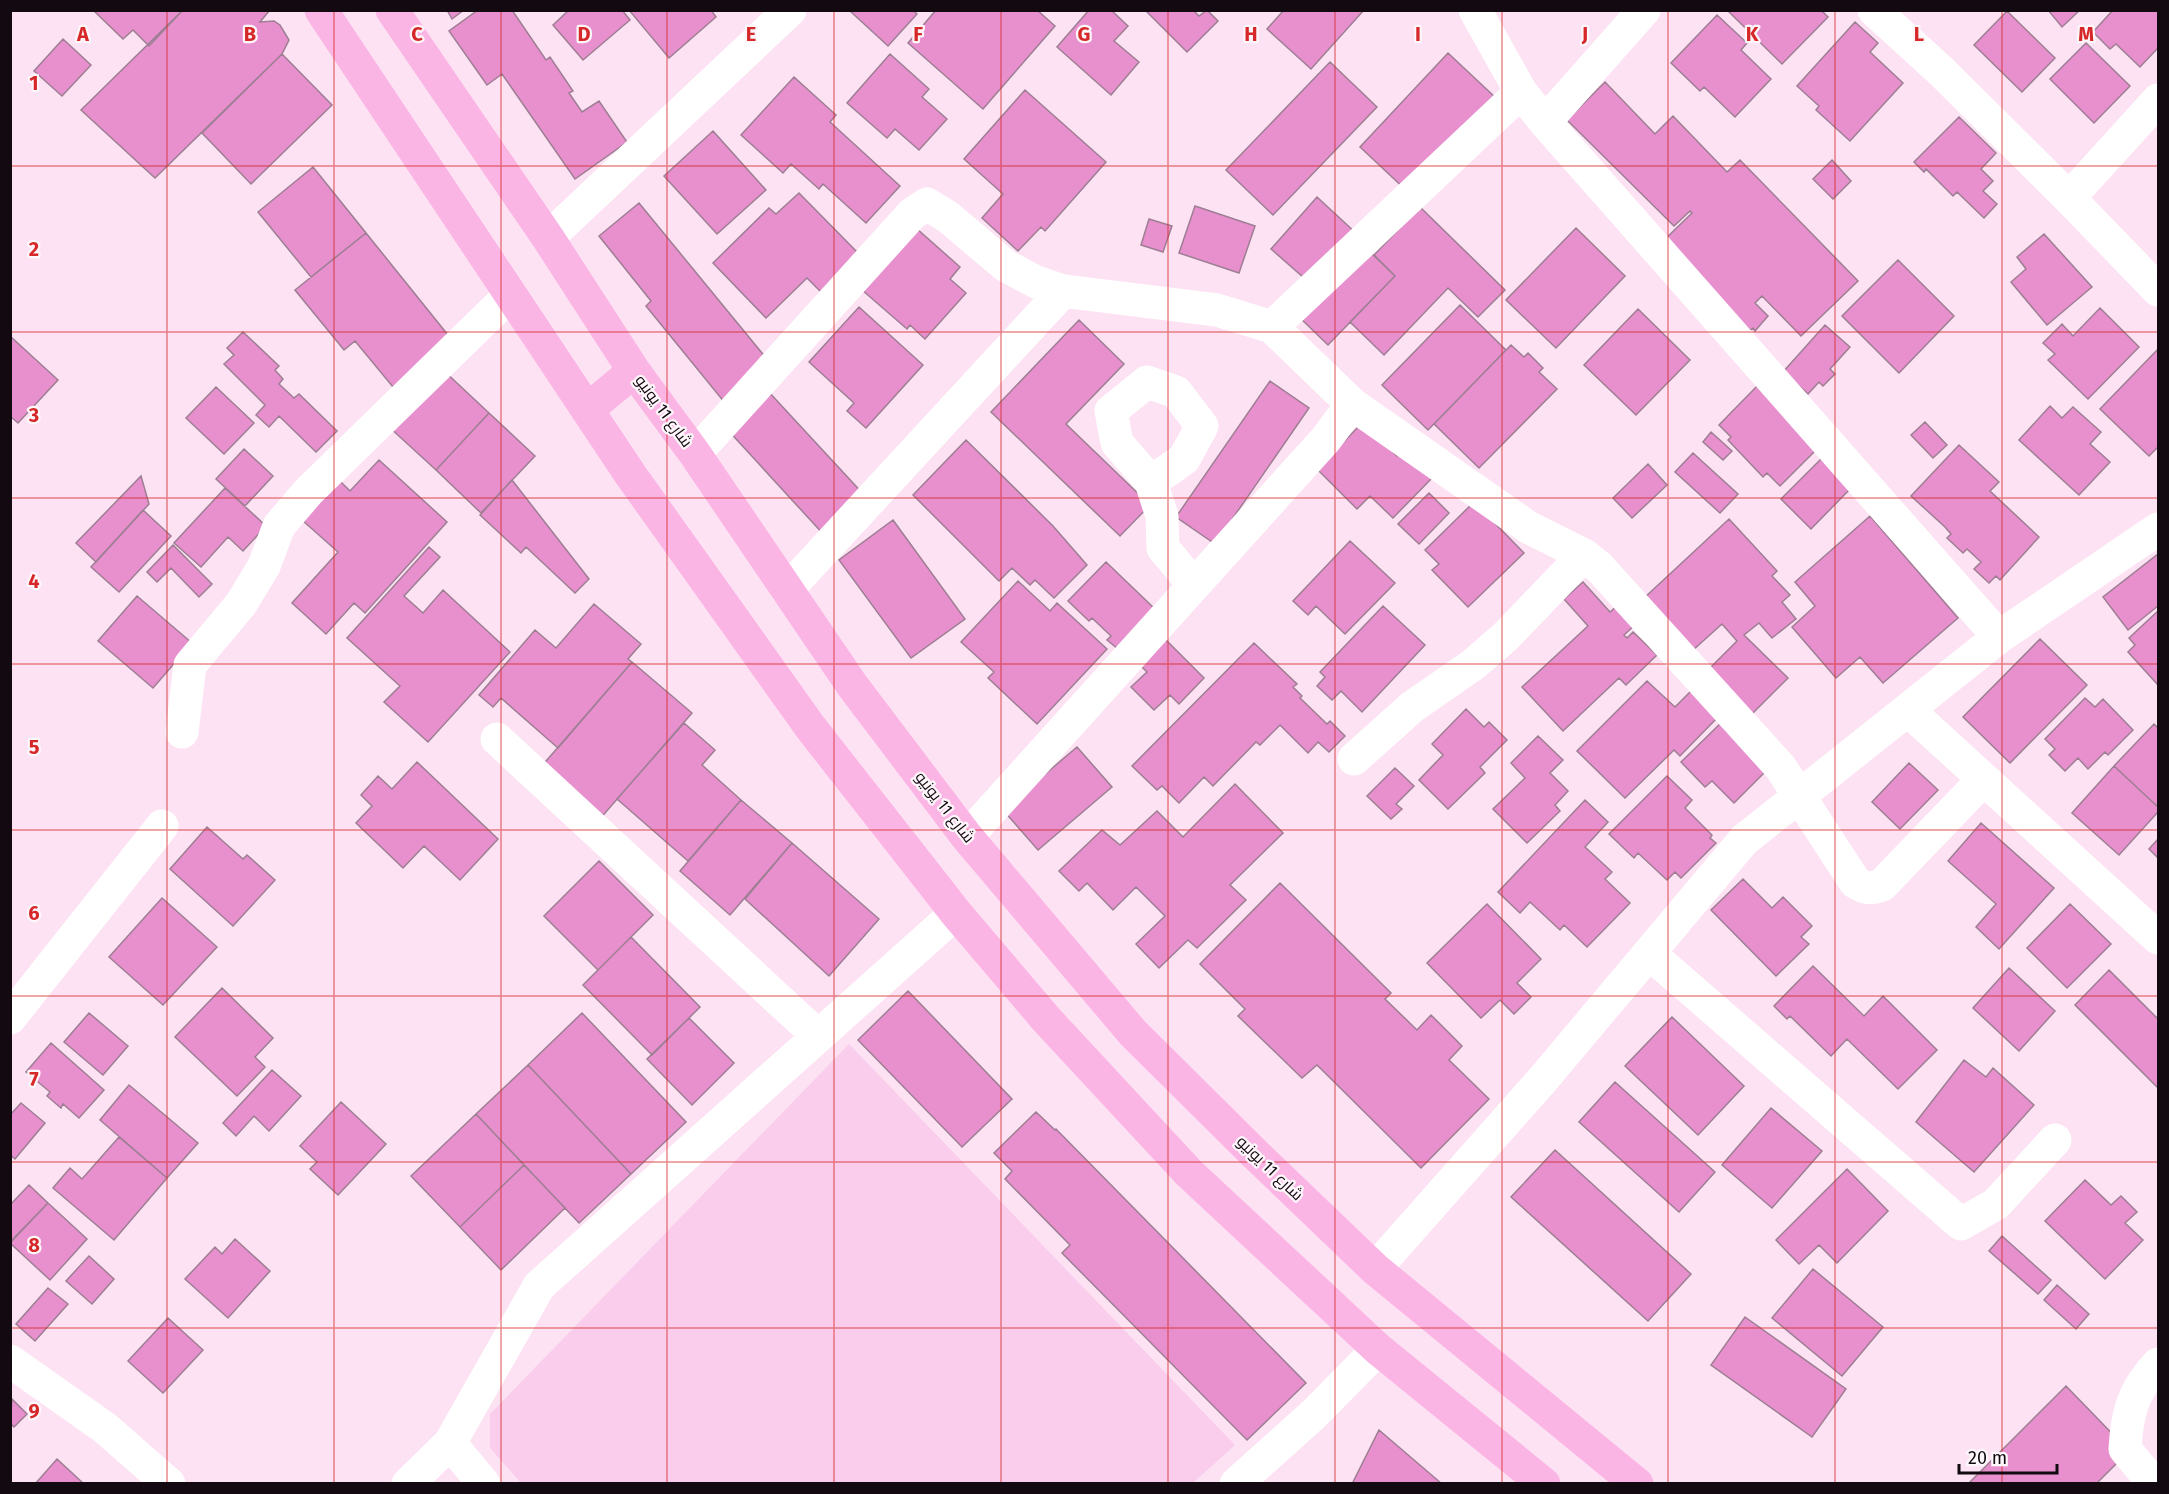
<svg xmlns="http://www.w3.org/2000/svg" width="2169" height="1494" viewBox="0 0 2169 1494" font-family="'Fira Sans',Cairo,sans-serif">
<rect width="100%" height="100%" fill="#fde2f4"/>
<path fill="#f9cdeb" d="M849,1044L1235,1445L1193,1483H521L490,1448V1414Z"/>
<path fill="#e790cd" stroke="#9d7e93" stroke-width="1.5" d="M93,10H183L149,46L133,30L123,39Z
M183,10H270L260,22L274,21L280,25L289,40L282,54L155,178L81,110Z
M447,10H464L452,19Z
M478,10H512L546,60L550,57L573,91L569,93L582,112L599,101L627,142L575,179L502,74L487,85L449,31Z
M569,10H622L630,20L583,60L553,25Z
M629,10H711L716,17L669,58Z
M849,10H913L917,14L888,46Z
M936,10H1037L1055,26L983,109L908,43Z
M1089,10H1111L1128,26L1114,41L1139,62L1111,95L1057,47Z
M1193,10L1199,16L1207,10L1218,21L1187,52L1146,11Z
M1284,10H1364L1311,69L1267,29Z
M1727,10H1821L1828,17L1782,64Z
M2048,10H2080L2062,27Z
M2113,10H2158V48L2140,67L2116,44L2110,49L2093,32Z
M2007,11L2055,58L2022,92L1974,45Z
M1717,15L1747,43L1741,50L1771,79L1735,117L1704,87L1700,91L1671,63Z
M1855,22L1878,43L1870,52L1903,83L1850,141L1816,110L1819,106L1797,86Z
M63,39L91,65L62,96L34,71Z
M2086,43L2130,86L2094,123L2050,79Z
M1448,53L1497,99L1409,193L1360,147Z
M282,54L332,105L251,184L202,133Z
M890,54L929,89L922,97L947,119L919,150L895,129L887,138L847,103Z
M1330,62L1377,107L1273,215L1226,170Z
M794,77L836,115L830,122L900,186L866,223L823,184L819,189L791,164L783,173L741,135Z
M1605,82L1655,134L1673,116L1727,172L1740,160L1858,281L1801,336L1762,296L1755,303L1768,316L1755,331L1753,328L1749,331L1657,247L1692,213L1690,211L1674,226L1567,120Z
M1025,90L1106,162L1045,231L1041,227L1018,251L982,218L1003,194L964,159Z
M1959,117L1996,153L1981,169L1993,181L1983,191L1997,204L1984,218L1957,192L1953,196L1926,169L1924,172L1914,162Z
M713,131L766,190L717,234L664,176Z
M1832,160L1851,181L1833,199L1813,179Z
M313,167L366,233L311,277L258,212Z
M799,193L859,254L821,292L807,278L766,318L713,263L769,208L776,214Z
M1317,197L1357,234L1312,285L1271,249Z
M639,203L771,364L725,403L646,306L651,301L599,236Z
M1195,206L1255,226L1239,273L1179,253Z
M1420,207L1505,290L1478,317L1448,288L1384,355L1350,322L1395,276L1374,255Z
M1149,219L1172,226L1163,252L1141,245Z
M916,228L960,267L950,279L966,293L925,339L910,325L907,329L862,290Z
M1576,228L1625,276L1556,348L1506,300Z
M366,233L452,340L393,387L355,341L344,350L295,290Z
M2044,234L2092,287L2047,325L2011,282L2026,269L2017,257Z
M1364,246L1395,276L1328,345L1297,315Z
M1898,260L1954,316L1899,373L1842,316Z
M1460,305L1506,350L1428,430L1382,385Z
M859,307L923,365L866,428L847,411L854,403L809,362Z
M2100,308L2139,347L2088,399L2048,360L2055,354L2043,343L2062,324L2073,336Z
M1638,309L1690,360L1636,415L1584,365Z
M1079,320L1124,364L1066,424L1150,505L1120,536L991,412Z
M1825,325L1850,347L1830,369L1835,374L1823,386L1819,382L1808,394L1783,372Z
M243,332L279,366L275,370L283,379L279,384L294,398L299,394L337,431L316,452L279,416L269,427L256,415L265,405L224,364L234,355L227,348Z
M10,336L58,380L18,423L10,416Z
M1511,345L1524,357L1528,353L1543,368L1539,372L1557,389L1479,468L1434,424Z
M2158,349V447L2149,456L2100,409Z
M442,369L489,413L436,470L388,426Z
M1270,381L1309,408L1215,544L1176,517Z
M1759,384L1820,446L1780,486L1767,473L1763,477L1728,440L1731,437L1719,425Z
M216,387L254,423L224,454L186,418Z
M767,390L866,497L825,536L726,428Z
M2050,406L2062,418L2073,407L2101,432L2090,444L2110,462L2079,495L2019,440Z
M489,413L535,456L481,513L436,470Z
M1363,422L1397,456L1404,450L1432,478L1393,518L1370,496L1357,509L1317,469Z
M1925,422L1947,445L1933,458L1911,435Z
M1711,432L1732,451L1723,460L1703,442Z
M966,440L1053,526L1087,565L1054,598L1035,580L1030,585L1012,568L999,581L913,495Z
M1959,445L1999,482L1990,491L2039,537L2000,580L1996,576L1989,583L1974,569L1981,562L1967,549L1963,553L1947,538L1951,534L1945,527L1911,496Z
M244,449L273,476L245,506L216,479Z
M1693,453L1738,494L1720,513L1675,472Z
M1822,458L1852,487L1811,529L1781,499Z
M379,460L447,522L365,613L354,603L326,634L292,603L338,552L302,520L339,480L350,491Z
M1648,464L1667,485L1632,518L1613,498Z
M141,476L149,504L96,562L76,543Z
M512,480L589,579L575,593L526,547L521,553L480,515Z
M225,488L266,526L243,551L228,537L201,567L174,543Z
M1429,493L1449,513L1419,544L1398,524Z
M1474,502L1524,553L1468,607L1432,570L1439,564L1425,550Z
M143,510L171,536L119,592L91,567Z
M1870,516L1958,618L1883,683L1860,657L1836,678L1792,627L1815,606L1795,582Z
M1729,519L1777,571L1772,576L1790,595L1782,602L1796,619L1772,638L1759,623L1744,635L1788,678L1749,717L1705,673L1737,641L1722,624L1692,651L1643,599Z
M893,520L965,619L911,658L839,560Z
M1350,541L1395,583L1345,634L1316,606L1308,615L1293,601Z
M173,545L212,584L199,597L171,568L157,582L147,572Z
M429,547L440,557L404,596L423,613L443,590L510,652L428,742L384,702L400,686L347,638Z
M2158,554V606L2128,630L2103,597Z
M1106,562L1155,609L1118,649L1107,640L1111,636L1092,618L1089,621L1068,601Z
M1018,581L1050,611L1057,603L1107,649L1037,724L988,678L994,672L961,642Z
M1583,582L1610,612L1618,605L1636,624L1624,635L1627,638L1633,632L1657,655L1626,685L1619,678L1563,731L1522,687L1588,626L1564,599Z
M137,596L192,643L153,688L98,641Z
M594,604L641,644L628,659L632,662L558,748L501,698L493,707L479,695L535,630L556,648Z
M1383,606L1425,645L1362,712L1341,691L1332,700L1317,686L1325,677L1320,672Z
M2158,611V685L2128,652L2135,645L2129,638Z
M1160,634L1204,678L1179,704L1170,695L1154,710L1131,687L1147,672L1134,659Z
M2040,639L2087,685L2010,763L1963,717Z
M1254,643L1297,684L1293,687L1302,696L1300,698L1327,724L1330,721L1345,736L1329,752L1318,742L1308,753L1280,725L1260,745L1256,742L1213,786L1204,777L1179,803L1162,786L1157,790L1132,766Z
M632,662L692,713L599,820L540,768Z
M1647,681L1675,707L1692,690L1718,717L1680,756L1674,750L1625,798L1577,751Z
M2085,698L2095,707L2103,699L2133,730L2108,755L2105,752L2088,769L2078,758L2065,771L2049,755L2055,749L2045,739Z
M1466,709L1484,727L1489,722L1507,740L1480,767L1485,773L1448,809L1419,780L1443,755L1432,744Z
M1726,718L1770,767L1734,803L1712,781L1705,787L1681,762Z
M684,723L715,750L702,765L741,800L688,861L617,799Z
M2154,724L2158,728V807L2114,766Z
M1538,736L1563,760L1550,773L1568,791L1555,805L1560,811L1527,843L1493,809L1525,778L1511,763Z
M1077,747L1112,787L1038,850L1003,810Z
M417,762L498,839L460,880L424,846L403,868L356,823L372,806L361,795L378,776L392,789Z
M1909,763L1938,790L1900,829L1872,802Z
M2114,766L2158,807V812L2119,855L2072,813Z
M1395,768L1414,786L1396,804L1402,809L1391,819L1367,796Z
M1667,776L1692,800L1685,808L1712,835L1710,838L1716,843L1681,878L1675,872L1667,880L1638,853L1634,858L1609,834Z
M1235,784L1283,833L1230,885L1246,900L1197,948L1188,940L1159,968L1136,944L1165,916L1136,887L1113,910L1087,883L1079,891L1059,871L1102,830L1120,845L1157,811L1183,837Z
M741,800L792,843L730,915L680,871Z
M1585,800L1608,822L1585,847L1612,872L1605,879L1630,903L1587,947L1564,925L1560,930L1530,902L1520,913L1498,892Z
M1981,823L2054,888L1999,949L1976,927L1996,904L1948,861Z
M207,827L243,859L247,855L275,880L233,926L170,869Z
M2158,839V858L2149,849Z
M792,843L879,919L829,976L745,899Z
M599,861L653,915L598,970L544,916Z
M1743,879L1772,908L1783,897L1812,926L1801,937L1809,944L1776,976L1711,910Z
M1280,883L1391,993L1385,999L1417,1030L1431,1015L1462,1046L1449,1060L1489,1099L1421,1168L1317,1065L1302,1078L1238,1016L1245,1009L1200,964Z
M162,898L217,947L163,1005L109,957Z
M1487,904L1541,959L1517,983L1531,997L1514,1014L1500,1000L1481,1018L1427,963Z
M2070,904L2111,944L2067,988L2027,948Z
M631,937L700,1007L652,1055L583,985Z
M1813,966L1864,1016L1883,996L1937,1050L1898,1089L1847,1039L1831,1056L1790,1016L1787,1019L1774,1006Z
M2009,968L2055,1011L2019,1051L1973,1008Z
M2109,970L2158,1019V1088L2075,1005Z
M222,988L273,1038L255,1057L265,1067L237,1096L175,1037Z
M908,991L1012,1099L962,1147L858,1040Z
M89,1013L128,1046L103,1075L64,1042Z
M582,1013L686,1122L631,1174L528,1065Z
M1672,1017L1744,1086L1698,1135L1625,1066Z
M689,1018L734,1063L692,1105L647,1059Z
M51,1043L104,1090L79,1118L63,1104L61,1108L47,1096L50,1092L26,1072Z
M1964,1060L1986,1077L1993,1068L2034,1105L1974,1172L1916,1122Z
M528,1065L631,1174L579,1223L476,1114Z
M272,1070L301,1096L269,1131L254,1116L236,1136L223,1123Z
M1615,1082L1715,1172L1679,1212L1579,1122Z
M129,1085L198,1143L167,1178L100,1120Z
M341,1102L386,1144L338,1195L310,1169L317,1162L300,1146Z
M21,1103L45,1123L15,1159L10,1155V1115Z
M1771,1108L1822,1151L1772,1208L1722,1165Z
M1036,1112L1055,1130L1056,1129L1306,1383L1247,1440L1062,1253L1070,1245L1005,1179L1012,1171L994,1153Z
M476,1114L524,1165L460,1227L411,1176Z
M119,1137L167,1178L114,1240L53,1188L70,1168L82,1179Z
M1555,1150L1691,1274L1648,1321L1511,1197Z
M524,1165L565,1208L501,1270L460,1227Z
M1847,1169L1888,1211L1837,1263L1819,1245L1799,1264L1776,1240Z
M2085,1180L2111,1205L2121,1196L2137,1212L2125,1223L2143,1240L2105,1279L2045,1221Z
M29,1185L48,1203L10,1242V1205Z
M48,1203L87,1239L50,1280L10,1243Z
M2002,1236L2051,1280L2038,1294L1989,1251Z
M235,1239L270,1271L228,1318L185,1279L215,1247L222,1254Z
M89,1256L114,1279L92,1304L66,1281Z
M1813,1269L1883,1327L1842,1376L1772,1318Z
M2057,1285L2089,1314L2076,1329L2044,1300Z
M48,1288L68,1304L35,1341L16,1324Z
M1745,1317L1846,1389L1812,1437L1711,1365Z
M168,1318L203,1350L163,1393L128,1361Z
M2066,1386L2129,1451L2096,1484H1968Z
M12,1399L27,1414L14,1427L10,1423Z
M1379,1430L1442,1484H1352Z
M57,1459L84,1484H35Z"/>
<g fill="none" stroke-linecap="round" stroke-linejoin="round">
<path stroke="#fff" stroke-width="33" d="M1475,10L1521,92L1545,122L1999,637
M1874,10L1942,72L2069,198L2158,100
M1545,122L1644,10
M2069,198L2158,290
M548,238L790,10
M1272,327L1521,92
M695,454L912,214L927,204L948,217L1006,266L1036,282L1063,291L1217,310L1272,327L1352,404L1528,527L1584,555L1599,567L1781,768L1855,882C1866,889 1870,889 1882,885L1983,780
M1151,482L1184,459L1202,426L1176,392L1147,382L1111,411L1117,443L1151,482L1162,516L1163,548L1194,585
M787,590L1063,291
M1909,711L2158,938
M182,732L190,665L241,604L264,566L279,526L308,492L510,295
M497,739L818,1036
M1354,759L1412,707L1474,664L1505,637L1584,555
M967,837L1326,439L1352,404
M1649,953L1961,1224L1996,1204L2055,1140
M10,1018L162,826
M1375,1269L1544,1078L1744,840L1999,637L2158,529
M10,1361L105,1428L169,1484
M450,1443L484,1484
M408,1484L450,1443L539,1286L956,913
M1236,1484L1314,1414L1378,1349
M2154,1484L2125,1449C2127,1412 2133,1391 2158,1364"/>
<path stroke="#fbb5e5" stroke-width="33" d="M321,10L630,474L811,728L956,913L1046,1019L1189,1173L1378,1349L1544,1484
M392,10L548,238L634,371L695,454L852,685L967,837L1133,1033L1254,1153L1375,1269L1637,1484
M587,410L634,371"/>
</g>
<path fill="none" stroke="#d62828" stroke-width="1.5" stroke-opacity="0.55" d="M167,10V1484M334,10V1484M501,10V1484M667,10V1484M834,10V1484M1001,10V1484M1168,10V1484M1335,10V1484M1502,10V1484M1668,10V1484M1835,10V1484M2002,10V1484M10,166H2158M10,332H2158M10,498H2158M10,664H2158M10,830H2158M10,996H2158M10,1162H2158M10,1328H2158"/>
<g text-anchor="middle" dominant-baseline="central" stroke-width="4.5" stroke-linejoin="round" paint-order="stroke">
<g font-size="16" fill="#130910" stroke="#fdf6fa">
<text transform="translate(664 411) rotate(54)">شارع 11 يونيو</text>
<text transform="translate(945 807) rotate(52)">شارع 11 يونيو</text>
<text transform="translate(1270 1168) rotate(44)">شارع 11 يونيو</text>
</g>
</g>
<g font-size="20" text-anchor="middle" font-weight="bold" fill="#d62828" stroke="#fdf6fa" stroke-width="4.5" stroke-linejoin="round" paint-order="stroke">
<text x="83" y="41">A</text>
<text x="250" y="41">B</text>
<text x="417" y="41">C</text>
<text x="584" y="41">D</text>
<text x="751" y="41">E</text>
<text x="918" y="41">F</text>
<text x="1084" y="41">G</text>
<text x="1251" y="41">H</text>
<text x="1418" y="41">I</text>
<text x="1585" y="41">J</text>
<text x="1752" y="41">K</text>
<text x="1919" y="41">L</text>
<text x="2086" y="41">M</text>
<text x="34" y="90">1</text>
<text x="34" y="256">2</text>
<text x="34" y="422">3</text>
<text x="34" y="588">4</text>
<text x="34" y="754">5</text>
<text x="34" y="920">6</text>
<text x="34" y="1086">7</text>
<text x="34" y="1252">8</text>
<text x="34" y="1418">9</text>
</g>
<rect width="2169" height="1494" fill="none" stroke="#130910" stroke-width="24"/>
<path d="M1959 1464v9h98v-9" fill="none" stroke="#130910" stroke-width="3"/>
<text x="1968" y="1464" font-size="18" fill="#130910" stroke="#fdf6fa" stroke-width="4.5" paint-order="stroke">20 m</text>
</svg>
